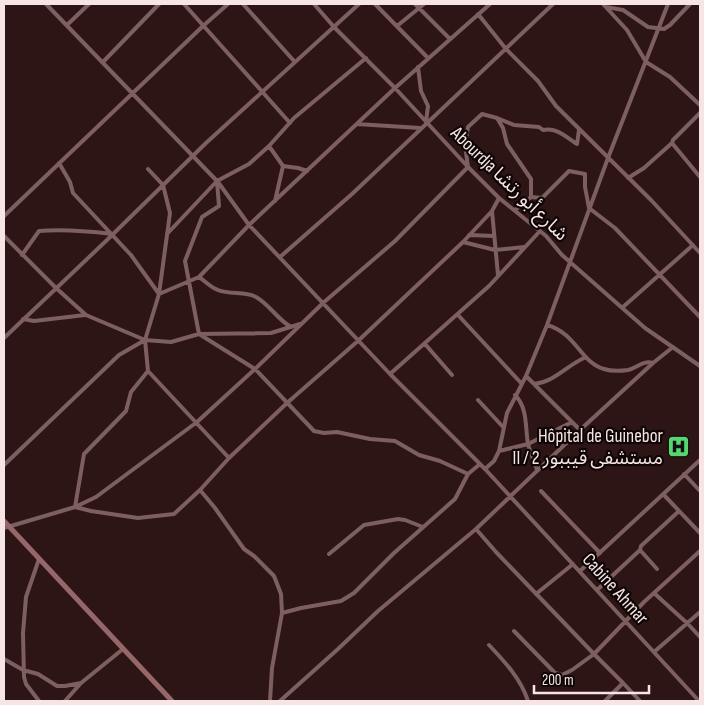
<svg xmlns="http://www.w3.org/2000/svg" width="704" height="705" viewBox="0 0 704 705" font-family="'Sofia Sans Condensed','Noto Sans Arabic',sans-serif">
<rect width="100%" height="100%" fill="#2d1516"/>
<g fill="none" stroke-linecap="round" stroke-linejoin="round">
<path stroke="#7d5f60" stroke-width="4" d="M46,4L217,181L219,206L202,217L185,261L199,334L255,369L314,431L324,433L337,432L370,439L395,441L419,455L440,461L468,474
M184,4L290,123
M243,4L294,61
M314,4L334,27L395,88L468,167L499,198L546,236L562,255L645,328L700,366
M375,4L428,58
M415,4L450,39
M603,4L627,30L646,62L670,77L700,105
M606,7L623,10L648,27L664,29L670,25L690,4
M478,14L506,49L538,81L556,106L651,200L700,253
M67,25L89,4
M397,26L424,4
M103,62L159,4
M418,67L421,91L428,106L426,122
M700,113L673,140L672,143L700,177
M497,118L514,125L539,127L543,130C557,127 566,137 577,144L579,130
M357,124L420,128
M269,146L283,166L275,201
M59,163L70,182L73,193L131,255L159,294L199,277L249,225L395,88L490,4
M283,166L298,168L307,171
M148,169L163,185L170,213L159,294L145,340L148,371L229,458
M628,178L644,168L672,143
M218,182L249,225L390,374L485,469L699,701
M515,210L531,197
M492,211L498,275
M4,216L203,26L228,4
M167,234L217,181L249,164L269,146L294,118L366,58
M469,235L494,236
M4,236L56,288L86,315L145,340L171,342L199,334L271,333L300,324
M463,242L495,250L524,247
M22,255L39,231C64,229 87,231 112,234
M280,257L352,194L553,4
M199,277C205,281 211,288 218,290C230,295 245,291 256,297C270,305 277,319 291,327
M623,307L693,245
M458,315L521,383
M23,319L34,321L85,315
M547,325C576,333 581,363 604,369C610,371 621,371 628,370C637,368 643,360 653,363
M4,338L107,240L206,143L359,4
M425,344L452,375
M390,374L489,286L540,231
M526,376L580,430
M534,384C555,382 567,365 586,357
M515,395C528,408 525,427 528,444C530,452 534,461 537,470
M478,400L503,427
M499,451L528,444L572,422
M4,465L119,355L145,340
M485,469L494,461L499,451L507,413L526,376L547,325L608,158L668,4
M684,474L700,491
M200,490L215,508L244,549L254,556L274,576L281,594L282,613L272,668L270,701
M541,491L600,553
M663,494L700,533
M75,507L91,511L138,518L174,514L200,490L229,458L287,403L359,340L463,242L492,211L499,198
M75,507L84,454L126,411L131,392L148,371
M4,528L75,507L96,497L197,422L255,369L323,303L395,241L468,167L465,145L468,127L482,114L497,118L503,128L507,144L531,179V197L542,198L569,171L585,174V187L589,208L615,228L700,317
M476,529L496,552L594,654L572,670L562,675L555,673L514,631
M329,554L364,525L398,519L405,520L423,527
M39,559L26,597L23,633L24,677L26,684L39,701
M657,569L640,550L641,546L679,511
M580,571L700,460
M597,590L640,550
M654,593L688,624L700,637
M536,594L573,564
M282,613L301,608L341,601L354,593L394,553L455,499L468,474L480,464
M489,645C505,662 521,679 528,701
M654,652L700,612
M4,659L23,670L38,674L57,686H65L81,683
M623,683L640,701
M65,701L81,683L123,649
M280,701L338,649L378,611L476,529L580,430L653,363L673,347
M605,701L623,683L594,654L644,602L700,551"/>
<path stroke="#956769" stroke-width="5" d="M4,521L172,701"/>
</g>
<defs>
<symbol id="hospital-square" viewBox="-11 -11 22 22"><rect x="-9" y="-9" width="18" height="18" rx="4" fill="#57d570" stroke="#0e0505"/><path d="M-5-5h3v3.5h4V-5h3V5h-3V1.5h-4V5h-3Z" fill="#111"/></symbol>
</defs>
<g fill-rule="evenodd">
<use href="#hospital-square" x="666" y="434" width="25" height="25"/>
</g>
<g text-anchor="middle" dominant-baseline="central" stroke-width="4.5" stroke-linejoin="round" paint-order="stroke">
<g font-size="19" fill="#f7e5e5" stroke="#0e0505">
<text transform="translate(509 184) rotate(44)">Abourdja شارع أبو رتشا</text>
<text transform="translate(615 589) rotate(48)">Cabine Ahmar</text>
</g>
<g font-size="19" fill="#f7e5e5" stroke="#0e0505" text-anchor="end">
<text x="663" y="436">Hôpital de Guinebor<tspan x="663" dy="22">II / مستشفى قيببور 2</tspan></text>
</g>
</g>
<rect width="704" height="705" fill="none" stroke="#f7e5e5" stroke-width="10"/>
<path d="M534 685v8h115v-8" fill="none" stroke="#f7e5e5" stroke-width="2.5"/>
<text x="542" y="685" font-size="15" fill="#f7e5e5" stroke="#0e0505" stroke-width="4" paint-order="stroke">200 m</text>
</svg>
